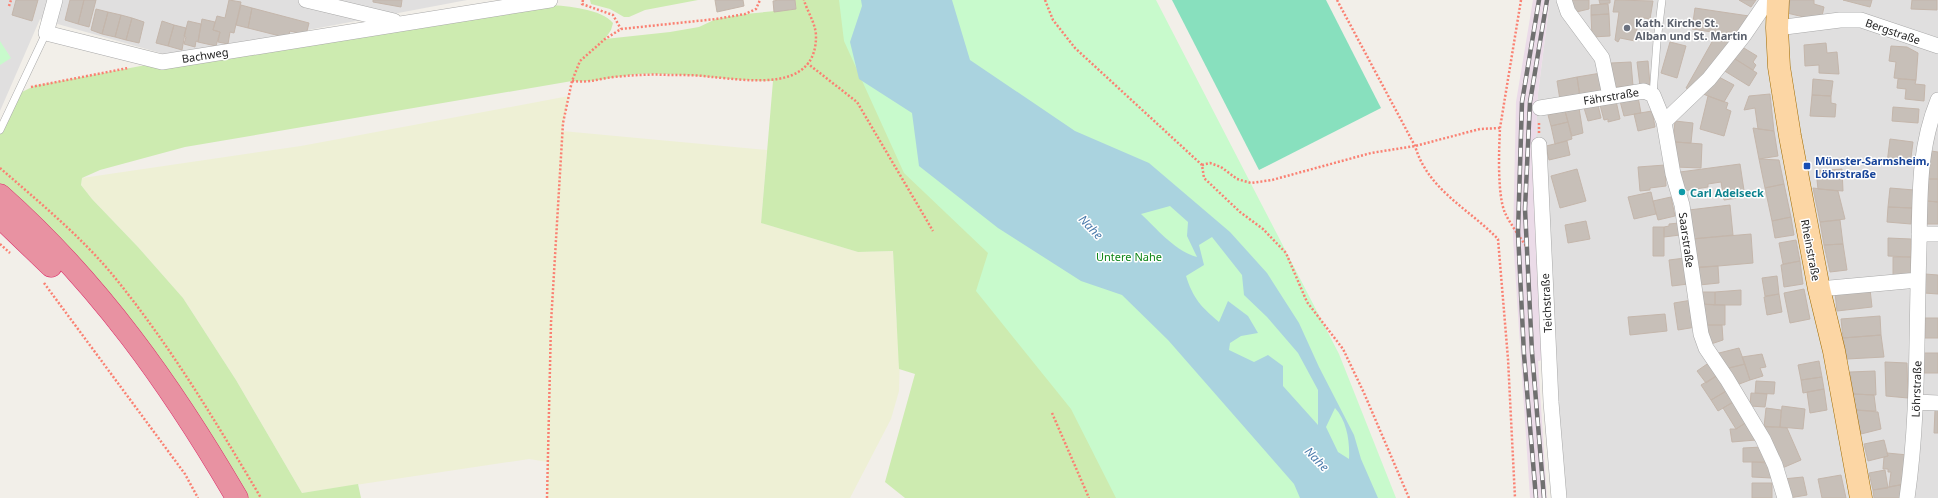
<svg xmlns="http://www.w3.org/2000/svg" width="1938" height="498" viewBox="0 0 1938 498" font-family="'Noto Sans',sans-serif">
<rect width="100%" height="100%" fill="#f2efe9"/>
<path fill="#e0dfdf" d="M0,0H467L171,56L40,19L0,111Z
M1550,0H1938V498H1554L1536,140L1538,93Z"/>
<path fill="#ebdbe8" d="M1533,0H1550L1538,93L1536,140L1544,360L1538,361L1547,498H1530L1513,238L1516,102Z"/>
<path fill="#eef0d5" d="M569,96L562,131L767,150L761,223L858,252L893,251L896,317L900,355L899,391L891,419L850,498H547L548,462L529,459L302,493L236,380L183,298L138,247L92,199L81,185L82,178L301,146Z"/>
<path fill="#cdebb0" d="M590,0H698L645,10L629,17H624L610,9L591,4Z
M795,0H861L912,113L1300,498H905L885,482L915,374L899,369L893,251L858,252L761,223L773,81C728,81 683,72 639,74C616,76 595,83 572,81L185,147L100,170L82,178L81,185L92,199L138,247L183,298L236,380L302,493L358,484L361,498H247L0,185V130L16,95L34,86L162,62L550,5C567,6 602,9 613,23L611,30L605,39L670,32L699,27L716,19L745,14L796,9Z"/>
<path fill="#c8facc" d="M839,0H1156L1339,354L1396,498H1116L1071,409L976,291L988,253L904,173L844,41Z
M0,41L11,58L0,65Z"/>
<path fill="#88e0be" d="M1172,0H1326L1381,108L1259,170Z"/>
<path fill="#aad3df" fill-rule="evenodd" d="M861,0H952L970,60L1075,131L1149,163L1230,232L1267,273L1299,323L1319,367L1354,435L1361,459L1378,498H1300L1294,484L1168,340L1122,295L1081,281L998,228L919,166L912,113L859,79L850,42L862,6ZM1170,206L1188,222L1187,236L1197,257C1175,251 1157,229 1141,214ZM1212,237L1242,275L1244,295L1267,317L1298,353L1318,390V425L1283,386V366L1268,355L1254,362L1229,350L1230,343L1241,336L1258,333L1248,316L1228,301L1219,322C1201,307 1193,298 1186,276L1204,265L1199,245ZM1335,408C1347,421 1350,442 1349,459L1338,452L1326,427Z"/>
<path fill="#c7bfb8" stroke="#c4b6ab" d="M16,0H38L32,21L12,15Z
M70,0H84L78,24L65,20Z
M84,0H96L89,27L78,24Z
M229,0L241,2L234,33L230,32L228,44L218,42L220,32L213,30L217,16L225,18Z
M373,0H402L401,7L373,2Z
M715,0H743L744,6L717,12Z
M779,0H795L796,9L774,12L773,1Z
M1569,0H1589V9L1572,13Z
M1599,0H1610V3L1600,4Z
M1615,0L1653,1L1650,19L1639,17L1635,41L1620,38L1618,42L1615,40L1619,12H1613Z
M1739,0H1756L1751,7Z
M1790,0H1814V4L1824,7L1822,16L1808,18L1787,13Z
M1843,0H1872L1870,7Z
M1912,0H1937V10L1911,9Z
M1608,4L1609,14L1591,15V5Z
M241,5L252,8L248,28L236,25Z
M252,8L309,23L306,35L290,31L288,38L248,28Z
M1695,8L1749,16L1738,36L1692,29Z
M96,9L108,12L102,34L91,30Z
M108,12L121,15L115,37L102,34Z
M1609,14L1610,36L1592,37L1591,15Z
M121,15L132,18L126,40L115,37Z
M132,18L144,22L139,43L126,40Z
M202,19L215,22L213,30L220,32L216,46L198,42Z
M162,21L174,25L168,46L156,43Z
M188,21L201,24L198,42L196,41L195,47L184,44L186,37L184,36Z
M174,25L186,28L182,50L168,46Z
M1717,33L1738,36L1698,85L1688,89L1686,88Z
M1670,42L1686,46L1677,78L1661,73Z
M1826,43L1827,53L1837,52L1839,74L1819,73V65L1805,66L1804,45Z
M1739,45L1757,56L1753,62L1756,65L1753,70L1732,57Z
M1891,46L1907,47L1918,53L1916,80L1894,78L1896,62L1889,61Z
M1732,57L1757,73L1749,86L1723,70Z
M1648,61L1650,85L1640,86L1637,62Z
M1631,62L1633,86L1612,87L1611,63Z
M1601,73L1604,92L1580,97L1577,77Z
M1717,76L1734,85L1724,102L1703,94Z
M1577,77L1580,97L1560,100L1557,81Z
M1813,79L1833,81L1831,96L1812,95Z
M1898,79L1916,80L1915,84L1925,85L1924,101L1905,99L1906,89L1897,88Z
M1770,94L1774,131L1758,129L1755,108L1744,110L1749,96Z
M1812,95L1831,96V103L1836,104L1835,117L1810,116Z
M1708,96L1728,103L1726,109L1731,111L1724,136L1700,129Z
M1638,97L1641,113L1624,116L1620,101Z
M1616,101L1620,119L1608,122V119L1604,120L1600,105Z
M1598,105L1601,118L1588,121L1584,108Z
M1893,107L1919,109L1918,123L1892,121Z
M1579,108L1583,133L1572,136L1565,111Z
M1565,111L1568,122L1551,126L1548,115Z
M1652,111L1655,127L1638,131L1634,114Z
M1675,121L1693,123L1691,143L1673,142Z
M1568,122L1572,139L1555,144L1551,126Z
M1753,128L1774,131L1778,156L1759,159Z
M1890,139L1913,142L1910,165L1887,163Z
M1567,141L1570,155L1549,160L1546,146Z
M1676,142L1702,144L1701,168L1675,167Z
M1931,151L1938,152V179H1928Z
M1759,159L1779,160L1784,184L1765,188Z
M1740,164L1745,197L1724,200L1721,182L1708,184V187L1683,191L1680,172Z
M1665,165L1666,186L1650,188V190L1640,191L1638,167Z
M1577,169L1586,201L1560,208L1551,176Z
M1842,169L1843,191L1818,189L1816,171Z
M1928,179H1938V202L1927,201Z
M1784,184L1791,217L1772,221L1765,188Z
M1813,188L1838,191L1845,219L1820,222Z
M1890,188L1914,190L1912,208L1888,207Z
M1651,192L1656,214L1634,219L1628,197Z
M1671,197L1675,216L1658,220L1653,201Z
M1927,201L1938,202V224H1926Z
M1730,205L1733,235L1692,239L1689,210Z
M1888,207L1912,208L1911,224L1887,222Z
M1791,217L1794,235L1775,238L1772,221Z
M1840,220L1843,244L1824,245L1820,222Z
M1586,221L1590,239L1568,243L1565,225Z
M1679,223L1680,235L1664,237V227L1669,226V224Z
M1653,227H1664V256H1653Z
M1751,234L1753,263L1695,268L1692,239Z
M1888,238L1911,239V257L1888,256Z
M1796,240L1800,261L1783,264L1779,243Z
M1843,244L1847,270L1830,272L1824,245Z
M1893,257H1911V275H1893Z
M1685,258L1688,284L1672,286L1669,260Z
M1800,261L1803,284L1784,287L1781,265Z
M1718,266L1719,283L1699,285L1698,267Z
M1925,274L1938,275V294L1924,293Z
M1777,276L1779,294L1765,296L1762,278Z
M1804,289L1810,319L1790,323L1784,293Z
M1870,289L1872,307L1837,311L1835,293Z
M1741,290V305H1715V292Z
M1700,292H1715V305L1700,304Z
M1779,294L1782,312L1767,315L1764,297Z
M1692,300L1696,327L1678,330L1674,303Z
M1700,304L1725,305V325H1703Z
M1665,314L1667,331L1630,335L1628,317Z
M1880,316L1881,335L1843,338L1841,319Z
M1925,318H1938V338H1925Z
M1705,325H1722L1723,340L1708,345Z
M1881,335L1884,357L1847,359L1843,338Z
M1739,348L1745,364L1725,369L1715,354Z
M1924,353H1938V373H1923Z
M1762,354L1766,367L1760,368L1763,376L1750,380L1742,357Z
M1819,361L1822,377L1801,380L1798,365Z
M1710,362L1718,375L1706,383L1697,371Z
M1885,362L1907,363L1908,398L1886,396Z
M1745,364L1750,380L1734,386L1725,369Z
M1875,371L1876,395L1853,394L1850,372Z
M1718,375L1728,390L1711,400L1701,385Z
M1822,377L1824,389L1803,393L1801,380Z
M1756,381L1775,382L1774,394L1755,393Z
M1824,389L1827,410L1810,413L1807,392Z
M1728,390L1735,401L1718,411L1711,400Z
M1751,393L1767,394L1765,407L1750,406Z
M1853,394L1874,395L1876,411L1856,410Z
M1735,401L1747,422L1736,429L1723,408Z
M1782,406L1805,409L1803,429L1780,427Z
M1766,408L1781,410L1780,427H1764Z
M1856,410L1878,412L1881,429L1861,434Z
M1935,410H1938V433H1934Z
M1747,422L1756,440L1732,442L1730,429H1736Z
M1762,426L1787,428L1801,460L1780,469Z
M1884,440L1888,456L1868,461L1864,444Z
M1762,447L1766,462H1743V448Z
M1887,453L1908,455L1905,484L1889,487L1891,472H1888V469H1883L1884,457L1888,456Z
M1752,462L1770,463L1772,478L1752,477Z
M1885,470L1888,488L1873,490L1869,473Z
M1841,475L1846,498H1822L1818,479Z
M1803,477L1807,495L1789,498L1783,479Z
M1752,483H1772V498H1752Z
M1905,484L1903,498H1874L1873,490Z"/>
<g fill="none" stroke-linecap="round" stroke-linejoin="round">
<defs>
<path id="lane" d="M1653,95L1657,41L1662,0
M0,130L46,33"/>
<path id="street" d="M55,0L46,33L162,62L550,0
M306,0L394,21
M1564,0L1568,12L1602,58L1610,96
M1768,0L1744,35L1709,79L1664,122L1673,174L1682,205L1701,334L1706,348L1727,379L1763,439L1775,465L1785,498
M1777,28L1840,20H1861L1938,46
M1540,108L1644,91L1653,95L1664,122
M1539,145L1551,402L1559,498
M1919,234H1938
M1819,289L1918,280
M1916,402L1938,403
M1907,498C1919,416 1916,333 1919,249C1920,197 1918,149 1938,100"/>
<path id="primary" d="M1778,0L1777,28L1779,67L1790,136L1819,289L1834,351L1861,498"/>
<path id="highway" d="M0,195C99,283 171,385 237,498
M0,217L51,266"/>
</defs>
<use href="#lane" stroke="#a9a9a9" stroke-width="8"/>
<use href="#street" stroke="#a9a9a9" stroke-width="16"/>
<use href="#primary" stroke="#a06b00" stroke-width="23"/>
<use href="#highway" stroke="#dc2a67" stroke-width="23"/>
<path stroke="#fa8072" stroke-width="2.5" stroke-dasharray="2 2" stroke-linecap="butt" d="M583,0L582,4L613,15L621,29
M1045,0L1053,20L1075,48L1202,165
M1337,0L1415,146C1428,190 1468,208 1498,239L1508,359L1515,498
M1521,0L1500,128C1499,149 1497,194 1505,213C1511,225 1521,239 1529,250
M9,6L11,0
M807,63L857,102L933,231
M572,81C590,83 597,79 614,77C633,75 651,74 669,75C683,75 698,75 712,77C749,80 817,93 816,35C815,22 807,11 804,0
M31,87L128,68
M1539,133V122
M0,168C39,202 83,238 116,279C171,347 216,422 261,498
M0,244L10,253
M44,283L185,474L198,498
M1052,413L1089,498
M547,498L551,323L563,123L572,81L580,61L605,39L621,29L716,19L745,14L756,9L760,0
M1409,498L1364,393L1343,349L1307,302L1286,253L1263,229L1240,212L1204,178L1202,165L1210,163L1221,167L1237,179L1251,183L1272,180L1371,153L1415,146L1480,129L1500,128"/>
<use href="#lane" stroke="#fff" stroke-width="7"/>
<use href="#street" stroke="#fff" stroke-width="15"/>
<use href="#primary" stroke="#fcd6a4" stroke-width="22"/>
<use href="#highway" stroke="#e892a2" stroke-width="22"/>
<defs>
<path id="rail" d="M1536,498L1524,355L1518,232L1522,102L1539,0
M1544,498L1532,352L1525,209L1530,102L1547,0"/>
</defs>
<use href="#rail" stroke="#707070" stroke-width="4.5"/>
<use href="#rail" stroke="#fff" stroke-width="3" stroke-dasharray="9" stroke-linecap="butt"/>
</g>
<circle fill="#6b7280" stroke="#fff" stroke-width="1.5" cx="1627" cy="28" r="4"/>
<rect fill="#1a4fb4" stroke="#fff" stroke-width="1.5" x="1803" y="162" width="8" height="8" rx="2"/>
<circle fill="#0f9aa8" stroke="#fff" stroke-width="1.5" cx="1682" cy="192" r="4"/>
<g text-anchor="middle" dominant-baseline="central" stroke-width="3" stroke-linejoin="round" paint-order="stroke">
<g font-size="11" font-weight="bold" fill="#5b616d" stroke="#fff" text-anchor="start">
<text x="1635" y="22">Kath. Kirche St.<tspan x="1635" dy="13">Alban und St. Martin</tspan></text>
</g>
<g font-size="11" fill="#222" stroke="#fff">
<text transform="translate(1893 31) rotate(19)">Bergstraße</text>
<text transform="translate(205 55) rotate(-9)">Bachweg</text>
<text transform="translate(1611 96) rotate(-9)">Fährstraße</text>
<text transform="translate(1687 240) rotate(82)">Saarstraße</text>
<text transform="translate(1811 250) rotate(79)">Rheinstraße</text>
<text transform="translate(1546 303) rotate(-93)">Teichstraße</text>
<text transform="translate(1916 389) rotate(-88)">Löhrstraße</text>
</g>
<g font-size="11" font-weight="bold" fill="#164399" stroke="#fff" text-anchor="start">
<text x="1815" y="160">Münster-Sarmsheim,<tspan x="1815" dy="13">Löhrstraße</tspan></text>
</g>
<g font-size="11" font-weight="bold" fill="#0d838f" stroke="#fff" text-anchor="start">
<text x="1690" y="192">Carl Adelseck</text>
</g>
<g font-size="11" fill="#0c8416" stroke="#fff">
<text x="1129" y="256">Untere Nahe</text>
</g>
<g font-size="12" font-style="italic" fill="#4a7aab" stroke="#fff">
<text transform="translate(1091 227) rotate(46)">Nahe</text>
<text transform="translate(1317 459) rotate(46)">Nahe</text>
</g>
</g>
</svg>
